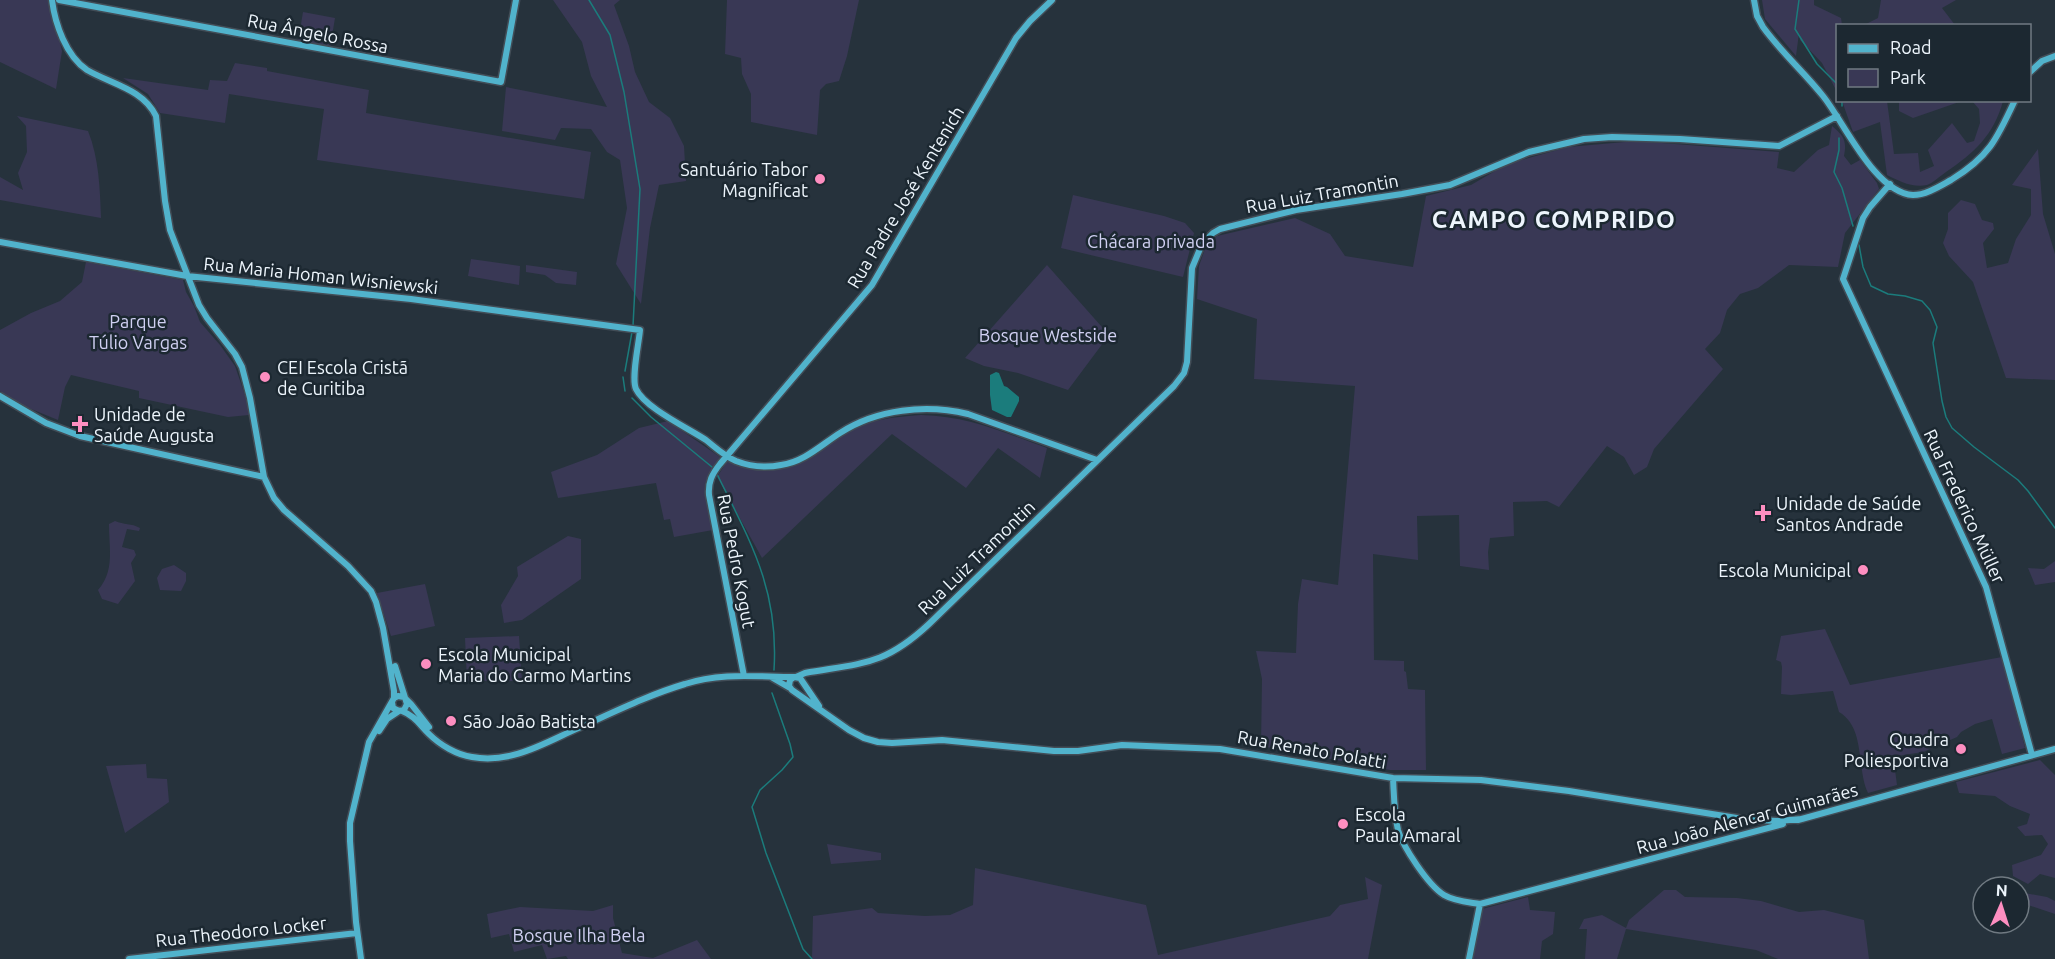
<svg xmlns="http://www.w3.org/2000/svg" width="2055" height="959" viewBox="0 0 2055 959" font-family="Ubuntu,sans-serif">
<rect width="100%" height="100%" fill="#26323c"/>
<path fill="#393855" d="M0,0H50L62,51L56,89L0,62Z
M553,0H620L614,5L629,46L635,72L649,102L670,118L684,146L686,181L659,185L650,228L641,304L616,264L627,208L620,160L607,152L591,129L561,128L555,140L502,131L506,87L607,107L591,76L582,42Z
M727,0H859L847,56L839,81L826,84L820,90L817,135L751,122V94L742,74L741,58L725,54Z
M1762,0H1814V5L1841,18L1842,25L1838,26L1837,92L1822,63L1800,40L1799,33L1796,56L1765,19Z
M1881,0H1956L1942,8L1955,25H1864L1878,18Z
M303,12L335,18L330,48L298,42Z
M235,63L267,68V71L369,90L366,113L591,152L584,199L317,160L324,109L229,94L225,123L160,113L148,94L123,78L208,90L210,80L227,81Z
M1842,101H1887L1894,154L1918,153L1920,172L1934,166L1928,150L1952,123L1967,143L1974,141L1980,123L1979,109L1972,101H2003C1994,135 1974,153 1946,172C1940,176 1933,183 1927,185C1912,188 1899,181 1887,175L1880,122L1853,132Z
M1899,101V100L1962,101L1913,118L1899,111Z
M17,116L88,131C99,158 100,189 101,218L0,200V177L23,190L18,173L27,152L26,126Z
M1832,126C1844,136 1847,141 1844,156L1851,165L1860,160L1877,183L1879,189L1845,233L1838,267L1789,265L1758,288L1740,294L1727,310L1720,333L1705,349L1723,369L1654,449L1647,467L1634,475L1624,457L1607,446L1559,507L1547,501L1513,502L1514,536L1490,538L1488,552L1489,570L1460,566L1459,515L1417,516L1418,560L1373,554L1374,660L1404,661V671L1406,672L1408,689L1425,690L1426,770H1390L1261,746L1262,679L1256,651L1296,653L1298,604L1302,579L1338,585L1355,386L1254,379L1257,319L1197,299L1199,266L1206,246L1217,236L1295,218L1330,234L1345,256L1413,267L1426,196L1471,185L1507,164L1568,147L1636,141L1779,152L1777,168L1794,172L1818,150L1829,145Z
M2038,149L2043,214L2055,254V380L2006,378L1973,282L1949,256L1943,243L1948,229V213L1961,200L1975,204L1982,220L1993,223L1994,229L1983,243L1987,268L2008,263L2016,239L2031,215V189L2012,185Z
M1073,195L1164,216L1185,223L1194,233L1183,277L1061,248Z
M471,259L520,266L519,285L468,276Z
M86,262L183,280L186,292L194,306L200,322L220,345L235,366L247,401L249,415L228,417L139,398V391L71,375L65,387L58,420L14,402L0,391V330L31,313L60,301L82,282Z
M526,265L577,272L576,285L556,283L545,275L526,272Z
M1047,265L1109,335L1068,390L1018,373L984,366L965,358Z
M921,415C968,416 1003,432 1047,448L1040,478L998,448L966,488L892,434L762,558L717,477L728,460C751,471 781,474 804,461C818,452 831,441 846,432C870,419 895,417 921,415Z
M668,421L720,457L709,474L705,484L713,530L674,537L670,519L664,520L656,483L558,498L551,472L597,455L639,428Z
M115,521C124,525 131,523 140,528L139,531L127,529L122,547L134,550L136,555L131,563L135,581L118,604L102,599L98,590C115,570 109,549 109,524Z
M568,536L581,539V579L522,620L504,623L501,605L518,576L517,567Z
M2055,561V582L2035,585L2028,568L2044,569Z
M174,565L186,573V581L181,591L160,590L157,578L162,569Z
M425,584L435,626L391,636L377,593Z
M1825,629L1850,685L2002,657L2025,748L2002,754L1992,719L1975,724L1961,732L1957,737L1923,752L1897,756L1895,770L1897,785L1868,793C1856,768 1866,728 1839,712L1833,691L1791,695L1781,694L1782,667L1781,662L1776,660L1781,636Z
M519,636L522,681H467L465,638Z
M2040,760L2055,775V878L2040,874L2028,884L2013,876L2012,865L2041,855L2048,844L2042,835L2025,836L2017,827L2027,824L2030,814L2010,806L1995,796L1959,793L1956,782Z
M146,764L147,778L167,779L169,802L125,833L106,766Z
M827,844L881,853V860L831,864Z
M975,868L1146,905L1158,955L1330,916L1340,905L1368,899L1365,877L1382,885L1368,959H812L813,916L872,908L878,913L925,916L950,915L973,905Z
M1664,890H1676L1685,897L1737,898L1761,901L1799,912L1824,910L1864,920L1869,959H1778L1756,950L1626,929L1617,959H1585L1587,929H1579L1584,919L1602,915L1626,928L1629,920Z
M2019,892L2047,897L2055,901V914L2019,902Z
M1528,897L1530,910L1555,912L1553,934L1542,941L1540,959H1473L1482,909Z
M613,905V918L622,953L653,958L697,940L711,959H568L566,956L547,959L542,945L514,952L509,934L491,938L487,914L520,907L593,911Z"/>
<path fill="#1b7c7c" d="M996,372L999,373L1004,386L1007,387L1019,397V401L1011,417H1007L992,410L990,395V375Z"/>
<g fill="none" stroke-linecap="round" stroke-linejoin="round">
<path stroke="#1b7c7c" stroke-width="1.5" d="M589,0L610,35L624,92L640,189L633,326
M1799,0L1795,29L1817,64L1838,85
M1842,100V106
M1839,138V150L1834,172L1842,188L1853,226
M1859,245L1863,267L1871,286L1888,294L1905,296L1922,301L1930,310L1937,327L1933,343L1942,401L1946,417L1952,428L1974,447L2018,480L2028,491L2055,528
M625,371L632,332
M623,377L625,391
M632,398L651,417L712,467
M717,474C751,543 779,590 774,670
M772,693L790,744L793,757L782,770L760,790L752,807L766,853L803,949L812,959"/>
<defs>
<path id="secondary" d="M52,0C55,24 66,56 87,70C111,84 143,89 156,116L165,201L170,230L199,305L207,318L235,354L242,367L250,398L264,477L274,498L284,510L348,566L371,591L376,602L383,628L394,691V698L369,742L350,823V841L356,922L361,959
M59,0L501,82L516,0
M1754,0L1757,16L1763,27C1781,52 1804,72 1823,96C1844,122 1875,193 1913,195C1926,195 1940,186 1951,180C1989,157 1997,139 2015,100
M2030,72L2042,61L2055,56
M1890,184L1870,207L1863,218L1843,279L1986,587L2032,755
M0,242L187,276L411,299L640,330C639,343 631,378 636,389C645,408 688,428 706,440C715,447 724,456 736,461C749,466 766,468 781,465C804,462 821,445 840,433C877,409 926,404 968,414L1097,460
M0,396L46,423L80,436L264,477
M744,676L709,495C708,482 712,474 720,464L872,285L1016,38L1030,21L1052,0
M771,677L790,688
M796,677L805,673C862,663 884,666 929,624L1174,386L1184,373L1187,362L1192,268L1202,244L1213,233L1220,229L1296,210L1402,194L1450,185L1529,152L1584,139L1612,137L1680,139L1779,146L1837,116
M792,690L849,730L864,738L878,742L892,743L942,740L1054,751H1078L1122,745L1220,749L1393,778L1481,780L1569,791L1743,819L1777,821L1802,819
M792,690L789,686L790,680L794,677L800,678L819,706
M394,698L398,696L404,697L411,704L429,727
M392,702L393,708L399,711L404,710L407,704L395,666
M402,711C415,716 419,724 429,734C440,745 457,755 472,757C510,764 543,744 576,729C612,713 648,695 685,684C721,672 758,677 794,677
M379,731L387,719L399,711
M1393,778C1394,795 1394,813 1398,830C1403,847 1428,885 1444,895C1454,901 1468,902 1480,904L1469,959
M1798,820L2055,749
M1480,904L1783,824
M129,959L357,933"/>
</defs>
<use href="#secondary" stroke="#424d57" stroke-width="9"/>
<use href="#secondary" stroke="#51b3cc" stroke-width="6"/>
</g>
<g fill="#fd8ec0" stroke="#1c2831" stroke-width="2">
<circle cx="820" cy="179" r="6"/>
<circle cx="265" cy="377" r="6"/>
<path d="M77 415h6v6h6v6h-6v6h-6v-6h-6v-6h6z"/>
<path d="M1760 504h6v6h6v6h-6v6h-6v-6h-6v-6h6z"/>
<circle cx="1863" cy="570" r="6"/>
<circle cx="426" cy="664" r="6"/>
<circle cx="451" cy="721" r="6"/>
<circle cx="1961" cy="749" r="6"/>
<circle cx="1343" cy="824" r="6"/>
</g>
<g text-anchor="middle" dominant-baseline="central" stroke-width="5" stroke-linejoin="round" paint-order="stroke">
<g font-size="18" fill="#edf5fc" stroke="#1c2831">
<text transform="translate(318 33) rotate(11)">Rua Ângelo Rossa</text>
<text transform="translate(1322 193) rotate(-10)">Rua Luiz Tramontin</text>
<text transform="translate(905 197) rotate(-59)">Rua Padre José Kentenich</text>
<text transform="translate(321 275) rotate(6)">Rua Maria Homan Wisniewski</text>
<text transform="translate(1965 506) rotate(65)">Rua Frederico Müller</text>
<text transform="translate(976 557) rotate(-44)">Rua Luiz Tramontin</text>
<text transform="translate(737 561) rotate(79)">Rua Pedro Kogut</text>
<text transform="translate(1312 749) rotate(10)">Rua Renato Polatti</text>
<text transform="translate(1747 818) rotate(-15)">Rua João Alencar Guimarães</text>
<text transform="translate(241 931) rotate(-6)">Rua Theodoro Locker</text>
</g>
<g font-size="18" fill="#edf5fc" stroke="#1c2831" text-anchor="start">
<text x="808" y="169" text-anchor="end">Santuário Tabor<tspan x="808" dy="21">Magnificat</tspan></text>
<text x="277" y="367">CEI Escola Cristã<tspan x="277" dy="21">de Curitiba</tspan></text>
<text x="94" y="414">Unidade de<tspan x="94" dy="21">Saúde Augusta</tspan></text>
<text x="1776" y="503">Unidade de Saúde<tspan x="1776" dy="21">Santos Andrade</tspan></text>
<text x="1851" y="570" text-anchor="end">Escola Municipal</text>
<text x="438" y="654">Escola Municipal<tspan x="438" dy="21">Maria do Carmo Martins</tspan></text>
<text x="463" y="721">São João Batista</text>
<text x="1949" y="739" text-anchor="end">Quadra<tspan x="1949" dy="21">Poliesportiva</tspan></text>
<text x="1355" y="814">Escola<tspan x="1355" dy="21">Paula Amaral</tspan></text>
</g>
<g font-size="18" fill="#d0d0f2" stroke="#1c2831">
<text x="1151" y="241">Chácara privada</text>
<text x="138" y="321">Parque<tspan x="138" dy="21">Túlio Vargas</tspan></text>
<text x="1048" y="335">Bosque Westside</text>
<text x="579" y="935">Bosque Ilha Bela</text>
</g>
<g font-size="24" font-weight="bold" letter-spacing="1.5" fill="#edf5fc" stroke="#1c2831">
<text x="1554" y="219">CAMPO COMPRIDO</text>
</g>
</g>
<rect x="1836" y="24" width="195" height="78" fill="#1c2831" stroke="#707a82" stroke-width="1.5"/>
<rect x="1848" y="44" width="30" height="9" fill="#51b3cc" stroke="#707a82" stroke-width="1.5"/>
<text x="1890" y="54" font-size="18" fill="#edf5fc">Road</text>
<rect x="1848" y="69" width="30" height="18" fill="#393855" stroke="#707a82" stroke-width="1.5"/>
<text x="1890" y="84" font-size="18" fill="#edf5fc">Park</text>
<g transform="translate(2001 905) rotate(3)"><circle r="28" fill="#1c2831" stroke="#707a82" stroke-width="1.5"/>
<path d="M0-4.5L10 22L0 15L-10 22Z" fill="#fd8ec0"/>
<text y="-9" font-size="16" font-weight="bold" text-anchor="middle" fill="#edf5fc">N</text>
</g>
</svg>
